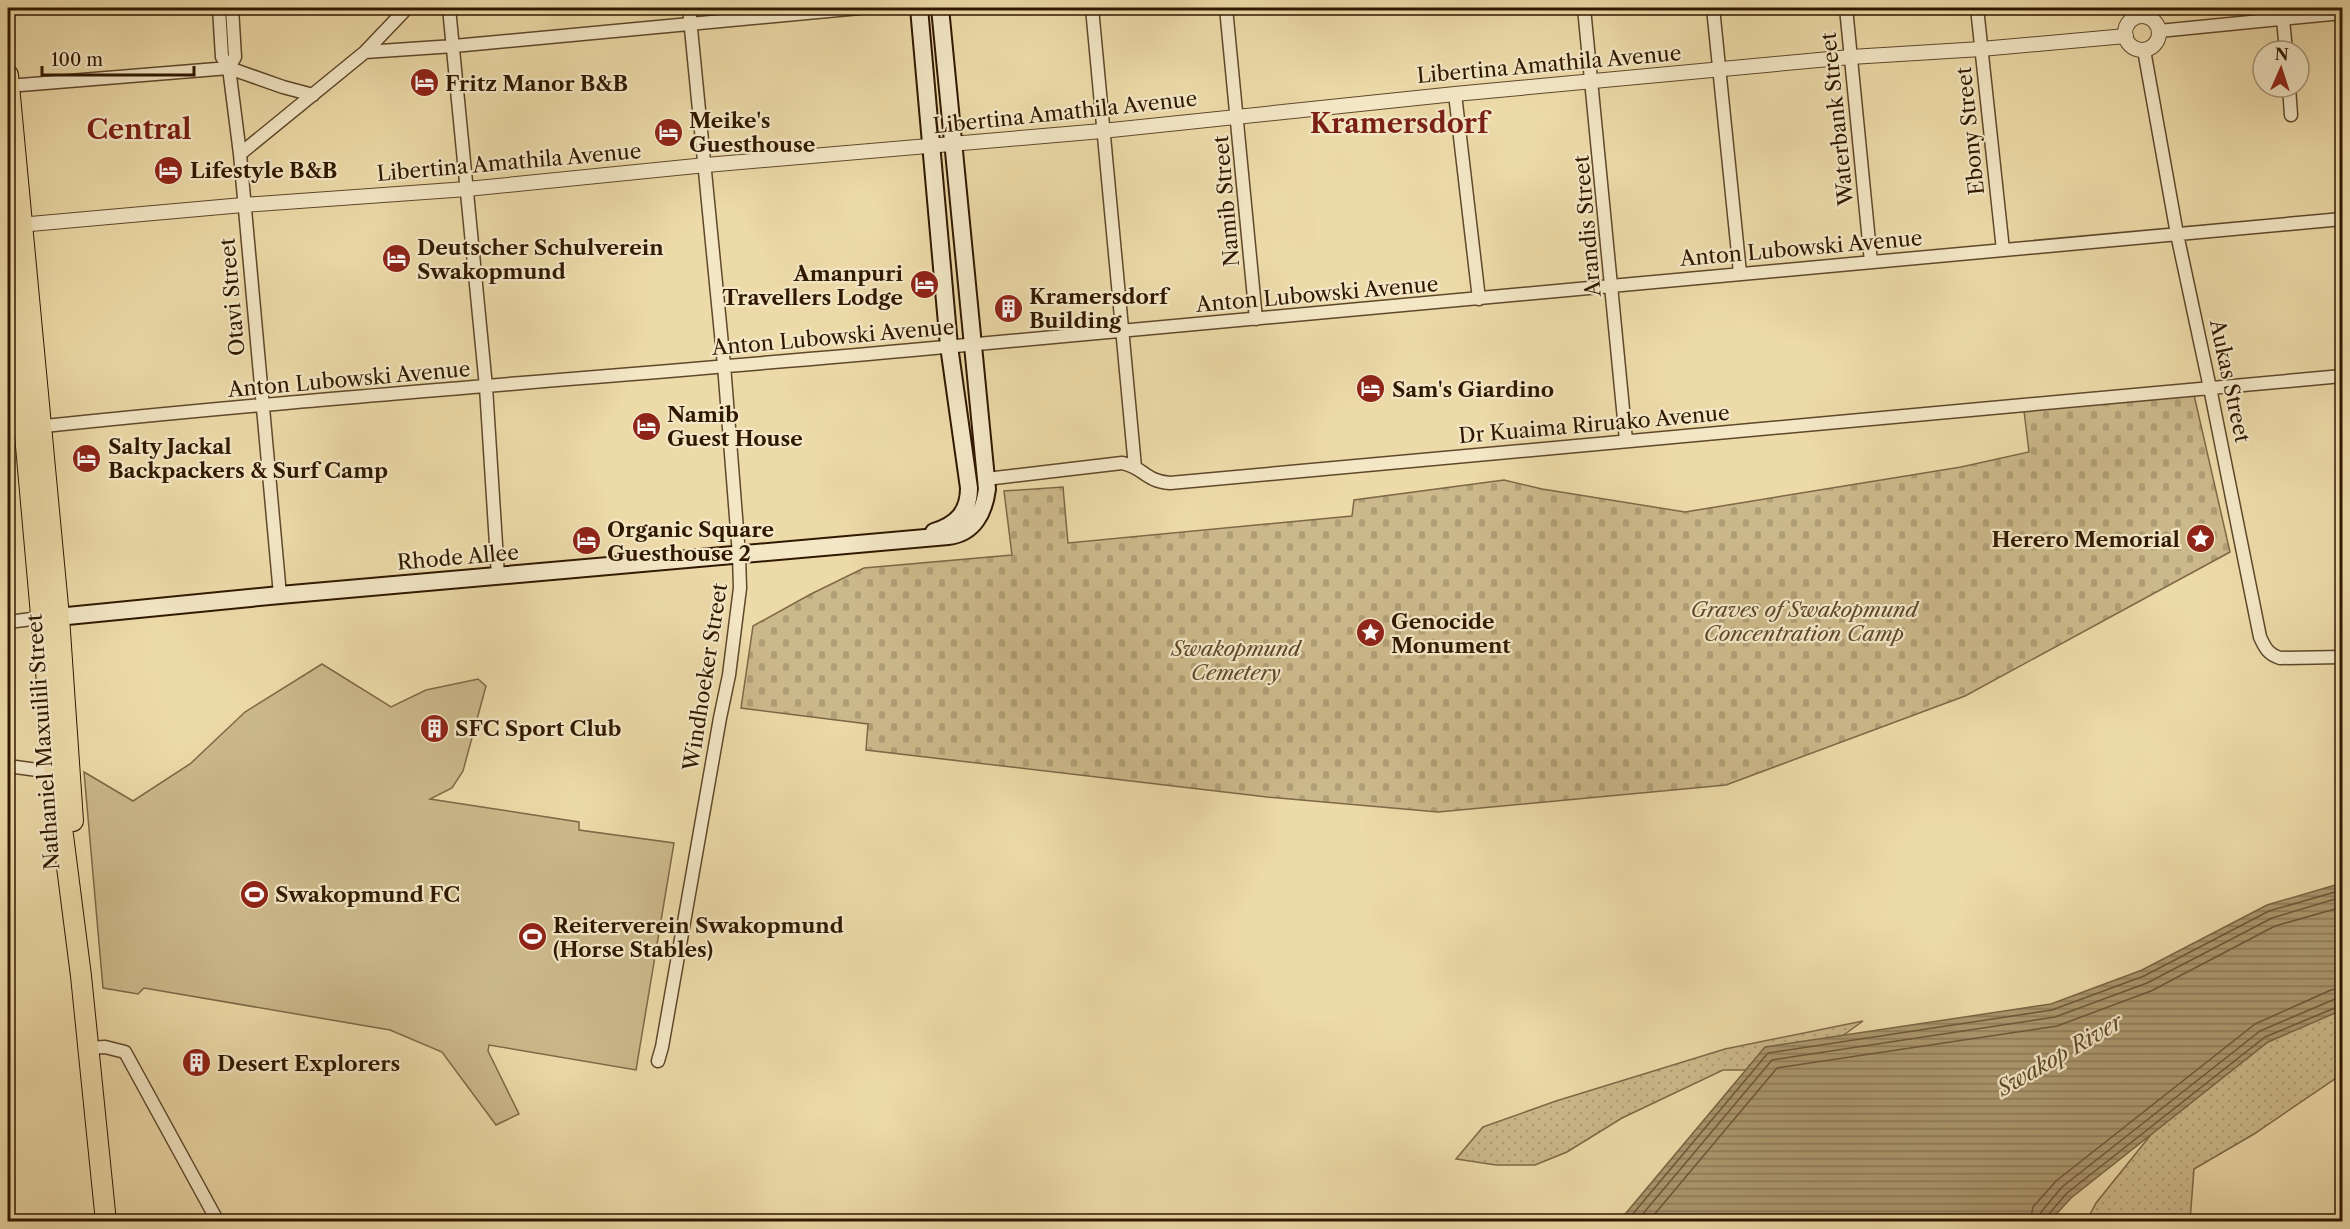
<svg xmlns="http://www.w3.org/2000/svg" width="2350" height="1229" viewBox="0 0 2350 1229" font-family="'Libre Caslon Text',serif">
<defs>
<pattern id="grass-dots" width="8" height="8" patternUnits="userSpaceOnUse" patternTransform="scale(1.5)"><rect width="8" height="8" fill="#ccb98b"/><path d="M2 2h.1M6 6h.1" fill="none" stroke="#b09e76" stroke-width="1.8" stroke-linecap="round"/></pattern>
<pattern id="cemetery-stones" width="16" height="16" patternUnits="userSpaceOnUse" patternTransform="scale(1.5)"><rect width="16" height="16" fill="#ccb98b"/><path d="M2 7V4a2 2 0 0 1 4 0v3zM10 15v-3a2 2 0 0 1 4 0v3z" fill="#b09e76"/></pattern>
<pattern id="water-rules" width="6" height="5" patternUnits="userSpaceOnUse" patternTransform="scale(1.5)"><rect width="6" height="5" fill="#ac986f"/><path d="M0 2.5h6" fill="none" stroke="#8c7b59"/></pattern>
</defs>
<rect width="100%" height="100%" fill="#ecdaa8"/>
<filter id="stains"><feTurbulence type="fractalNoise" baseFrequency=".00333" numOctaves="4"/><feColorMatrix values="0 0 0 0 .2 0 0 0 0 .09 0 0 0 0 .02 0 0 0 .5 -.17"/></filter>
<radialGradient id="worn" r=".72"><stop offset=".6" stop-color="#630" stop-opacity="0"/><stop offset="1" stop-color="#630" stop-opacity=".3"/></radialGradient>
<path fill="url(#grass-dots)" stroke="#7e6846" stroke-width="1.5" d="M2342,998V1074L2254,1134L2194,1169L2190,1221L2086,1222L2096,1203L2182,1096L2331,1000Z
M1863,1021L1820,1052L1782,1070H1723L1622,1118L1567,1152L1535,1165H1496L1456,1159L1483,1127L1556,1101L1725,1049Z"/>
<path fill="url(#cemetery-stones)" stroke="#7e6846" stroke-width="1.5" d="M2194,395L2230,552L1965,696L1726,785L1438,812L1267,797L866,750L868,724L741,708L753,626L811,594L864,568L1012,555L1004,491L1063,487L1068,543L1352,516L1354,500L1504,480L1542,489L1685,512L1961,467L2029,452L2024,411Z"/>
<path fill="#ccb98b" stroke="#7e6846" stroke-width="1.5" d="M322,664L391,707L426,690L478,679L486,686L463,771L452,788L430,799L579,822V830L674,843L636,1070L489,1045L488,1051L519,1114L496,1125L442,1052L390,1030L144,988L138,994L103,988L84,772L133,801L190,764L245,712Z"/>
<path fill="url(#water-rules)" stroke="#7a6543" stroke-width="1.5" d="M2342,883V1010L2268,1042L2071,1198L2050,1221H1616L1621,1219L1765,1047L2051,1004L2142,970L2267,905Z"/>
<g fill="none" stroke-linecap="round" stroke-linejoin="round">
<path stroke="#6e5838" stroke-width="1.5" d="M1626,1222L1768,1053L2052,1010L2144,976L2269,911L2342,890
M1636,1222L1772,1060L2055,1017L2147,983L2272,918L2342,897
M1648,1222L1777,1068L2057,1026L2151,991L2275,926L2342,907
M2030,1222L2033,1207L2056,1181L2255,1024L2331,990L2342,988
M2039,1222L2041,1212L2062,1187L2260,1031L2335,999L2342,997
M2046,1222L2048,1215L2067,1193L2265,1037L2342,1005"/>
<defs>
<path id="minor" d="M219,8L222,57L229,68L240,154L280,595
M449,8L486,387L498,576
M1092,8L1135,467
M1226,8L1256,319
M1584,8L1626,440
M1713,8L1740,273
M1846,8L1871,262
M1977,8L2003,250
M2283,19L2286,51
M2159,31L2342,13
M2144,50L2177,234L2210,388L2260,637C2265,648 2268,654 2280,658L2342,657
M365,52L454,46L860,8
M229,68L235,57L232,8
M8,86L229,68L283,87L313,95
M2289,87L2291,115
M1455,94L1479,299
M240,154L365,52L407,8
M8,430C312,397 618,377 923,349C1396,306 1869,262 2342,219
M986,479L1122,463C1144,467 1144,481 1170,483L2342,376
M8,622L40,618
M8,766L60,773
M88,1048L105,1047L125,1052L218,1222
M658,1061L662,1047L720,718L729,675L740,588L739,555L724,365L689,8"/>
<path id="tertiary" d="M2125 33a17 17 0 1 1 34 0a17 17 0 1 1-34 0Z
M8,226L243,205L467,189L706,165L1102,131L1455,94L1851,57L1981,49L2126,36"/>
<path id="secondary" d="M919,8L949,346L969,488C969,512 957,525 934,532
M47,618L280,595L948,536C974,533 984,512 987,489L940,8"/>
<path id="trunk" d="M8,75L59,617L73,821
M8,243L55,773L81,976L106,1222"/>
</defs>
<use href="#minor" stroke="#5f482a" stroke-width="15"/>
<use href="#tertiary" stroke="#5f482a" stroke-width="16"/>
<use href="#secondary" stroke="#301800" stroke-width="20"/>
<use href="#trunk" stroke="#301800" stroke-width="22"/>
<use href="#minor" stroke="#f3e7c6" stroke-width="12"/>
<use href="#tertiary" stroke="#f3e7c6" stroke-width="14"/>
<use href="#secondary" stroke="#f3e7c6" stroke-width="16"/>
<use href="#trunk" stroke="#ecdaa8" stroke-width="20"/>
</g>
<defs>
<symbol id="hotel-disc" viewBox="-11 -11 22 22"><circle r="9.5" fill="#8f2418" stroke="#f3e7c6"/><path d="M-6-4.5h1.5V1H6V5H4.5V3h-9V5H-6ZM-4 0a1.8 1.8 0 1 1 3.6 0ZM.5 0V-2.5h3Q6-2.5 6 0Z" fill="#fff"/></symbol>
<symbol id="building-disc" viewBox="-11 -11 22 22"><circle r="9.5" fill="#8f2418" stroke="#f3e7c6"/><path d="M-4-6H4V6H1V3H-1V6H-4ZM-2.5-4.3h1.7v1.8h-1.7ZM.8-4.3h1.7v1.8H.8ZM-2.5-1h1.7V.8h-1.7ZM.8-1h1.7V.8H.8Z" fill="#fff"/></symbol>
<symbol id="sight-disc" viewBox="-11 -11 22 22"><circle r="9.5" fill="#8f2418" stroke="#f3e7c6"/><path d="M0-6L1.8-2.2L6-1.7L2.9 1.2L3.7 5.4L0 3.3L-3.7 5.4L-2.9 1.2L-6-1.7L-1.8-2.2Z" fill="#fff"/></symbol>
<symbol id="stadium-disc" viewBox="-11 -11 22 22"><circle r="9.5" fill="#8f2418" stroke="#f3e7c6"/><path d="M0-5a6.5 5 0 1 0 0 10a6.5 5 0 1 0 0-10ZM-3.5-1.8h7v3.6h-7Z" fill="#fff"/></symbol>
</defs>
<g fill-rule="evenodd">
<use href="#hotel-disc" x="408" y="66" width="33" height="33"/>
<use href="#hotel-disc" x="652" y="116" width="33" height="33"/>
<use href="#hotel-disc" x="152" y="154" width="33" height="33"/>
<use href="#hotel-disc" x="380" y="242" width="33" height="33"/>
<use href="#hotel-disc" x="908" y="268" width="33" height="33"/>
<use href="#building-disc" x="992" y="292" width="33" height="33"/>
<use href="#hotel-disc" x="1354" y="372" width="33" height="33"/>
<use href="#hotel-disc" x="630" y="410" width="33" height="33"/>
<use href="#hotel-disc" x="70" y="442" width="33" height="33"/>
<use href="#sight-disc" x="2184" y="522" width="33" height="33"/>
<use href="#hotel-disc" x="570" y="524" width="33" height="33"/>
<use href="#sight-disc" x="1354" y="616" width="33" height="33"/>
<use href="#building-disc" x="418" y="712" width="33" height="33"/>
<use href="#stadium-disc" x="238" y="878" width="33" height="33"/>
<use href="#stadium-disc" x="516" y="920" width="33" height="33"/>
<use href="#building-disc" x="180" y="1046" width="33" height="33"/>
</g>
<g text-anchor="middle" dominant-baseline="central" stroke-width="4.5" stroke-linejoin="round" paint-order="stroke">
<g font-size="21" fill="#301800" stroke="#f3e7c6">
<text transform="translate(1549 64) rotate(-5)">Libertina Amathila Avenue</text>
<text transform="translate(1065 112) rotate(-6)">Libertina Amathila Avenue</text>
<text transform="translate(1837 119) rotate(-96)">Waterbank Street</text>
<text transform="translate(1970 131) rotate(-96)">Ebony Street</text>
<text transform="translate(509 162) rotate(-5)">Libertina Amathila Avenue</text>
<text transform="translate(1226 201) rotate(-95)">Namib Street</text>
<text transform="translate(1587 226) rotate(-95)">Arandis Street</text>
<text transform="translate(1801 248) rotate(-5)">Anton Lubowski Avenue</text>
<text transform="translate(1317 294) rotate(-5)">Anton Lubowski Avenue</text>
<text transform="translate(232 297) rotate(-95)">Otavi Street</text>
<text transform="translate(833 337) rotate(-5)">Anton Lubowski Avenue</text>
<text transform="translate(349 379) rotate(-5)">Anton Lubowski Avenue</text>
<text transform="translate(2230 381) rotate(78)">Aukas Street</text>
<text transform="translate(1594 424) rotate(-5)">Dr Kuaima Riruako Avenue</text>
<text transform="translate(458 557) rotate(-5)">Rhode Allee</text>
<text transform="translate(705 677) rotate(-81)">Windhoeker Street</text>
<text transform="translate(43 742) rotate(-94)">Nathaniel Maxuilili Street</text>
</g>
<g font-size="21" font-weight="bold" fill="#301800" stroke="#f3e7c6" text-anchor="start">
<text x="445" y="83">Fritz Manor B&amp;B</text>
<text x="689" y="120">Meike's<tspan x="689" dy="24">Guesthouse</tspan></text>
<text x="190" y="170">Lifestyle B&amp;B</text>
<text x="417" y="247">Deutscher Schulverein<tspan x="417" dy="24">Swakopmund</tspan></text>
<text x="903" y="273" text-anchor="end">Amanpuri<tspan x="903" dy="24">Travellers Lodge</tspan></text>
<text x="1029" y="296">Kramersdorf<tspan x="1029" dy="24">Building</tspan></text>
<text x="1392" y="389">Sam's Giardino</text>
<text x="667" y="414">Namib<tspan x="667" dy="24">Guest House</tspan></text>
<text x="108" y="446">Salty Jackal<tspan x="108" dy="24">Backpackers &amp; Surf Camp</tspan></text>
<text x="607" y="529">Organic Square<tspan x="607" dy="24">Guesthouse 2</tspan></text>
<text x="2180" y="539" text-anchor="end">Herero Memorial</text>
<text x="1391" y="621">Genocide<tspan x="1391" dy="24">Monument</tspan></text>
<text x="455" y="728">SFC Sport Club</text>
<text x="275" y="894">Swakopmund FC</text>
<text x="553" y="925">Reiterverein Swakopmund<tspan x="553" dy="24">(Horse Stables)</tspan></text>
<text x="217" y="1063">Desert Explorers</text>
</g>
<g font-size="21" font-style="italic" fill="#5f482a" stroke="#f3e7c6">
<text x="1804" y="609">Graves of Swakopmund<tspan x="1804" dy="24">Concentration Camp</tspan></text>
<text x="1236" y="648">Swakopmund<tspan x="1236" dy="24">Cemetery</tspan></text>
</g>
<g font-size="22" font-style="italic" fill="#624b2c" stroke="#f3e7c6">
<text transform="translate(2060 1055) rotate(-30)">Swakop River</text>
</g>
<g font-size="27" font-weight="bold" fill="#7a1f14" stroke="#f3e7c6">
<text x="1399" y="123">Kramersdorf</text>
<text x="139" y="129">Central</text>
</g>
</g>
<rect width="2350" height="1229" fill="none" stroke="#ecdaa8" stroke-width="30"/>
<rect x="9" y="9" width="2332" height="1211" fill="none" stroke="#301800" stroke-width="3"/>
<rect x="15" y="15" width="2320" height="1199" fill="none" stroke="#301800" stroke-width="1.5"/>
<g transform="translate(2281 69) rotate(3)"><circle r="28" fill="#f3e7c6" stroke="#a59477" stroke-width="1.5"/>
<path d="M0-4.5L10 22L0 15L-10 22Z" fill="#8f2418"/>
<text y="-9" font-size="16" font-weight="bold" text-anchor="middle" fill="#301800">N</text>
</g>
<path d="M42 66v9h152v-9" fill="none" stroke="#301800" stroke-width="3"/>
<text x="51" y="66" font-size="18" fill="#301800" stroke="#f3e7c6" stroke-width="4.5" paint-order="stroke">100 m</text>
<rect width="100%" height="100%" filter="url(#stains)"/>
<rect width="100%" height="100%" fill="url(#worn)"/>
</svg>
